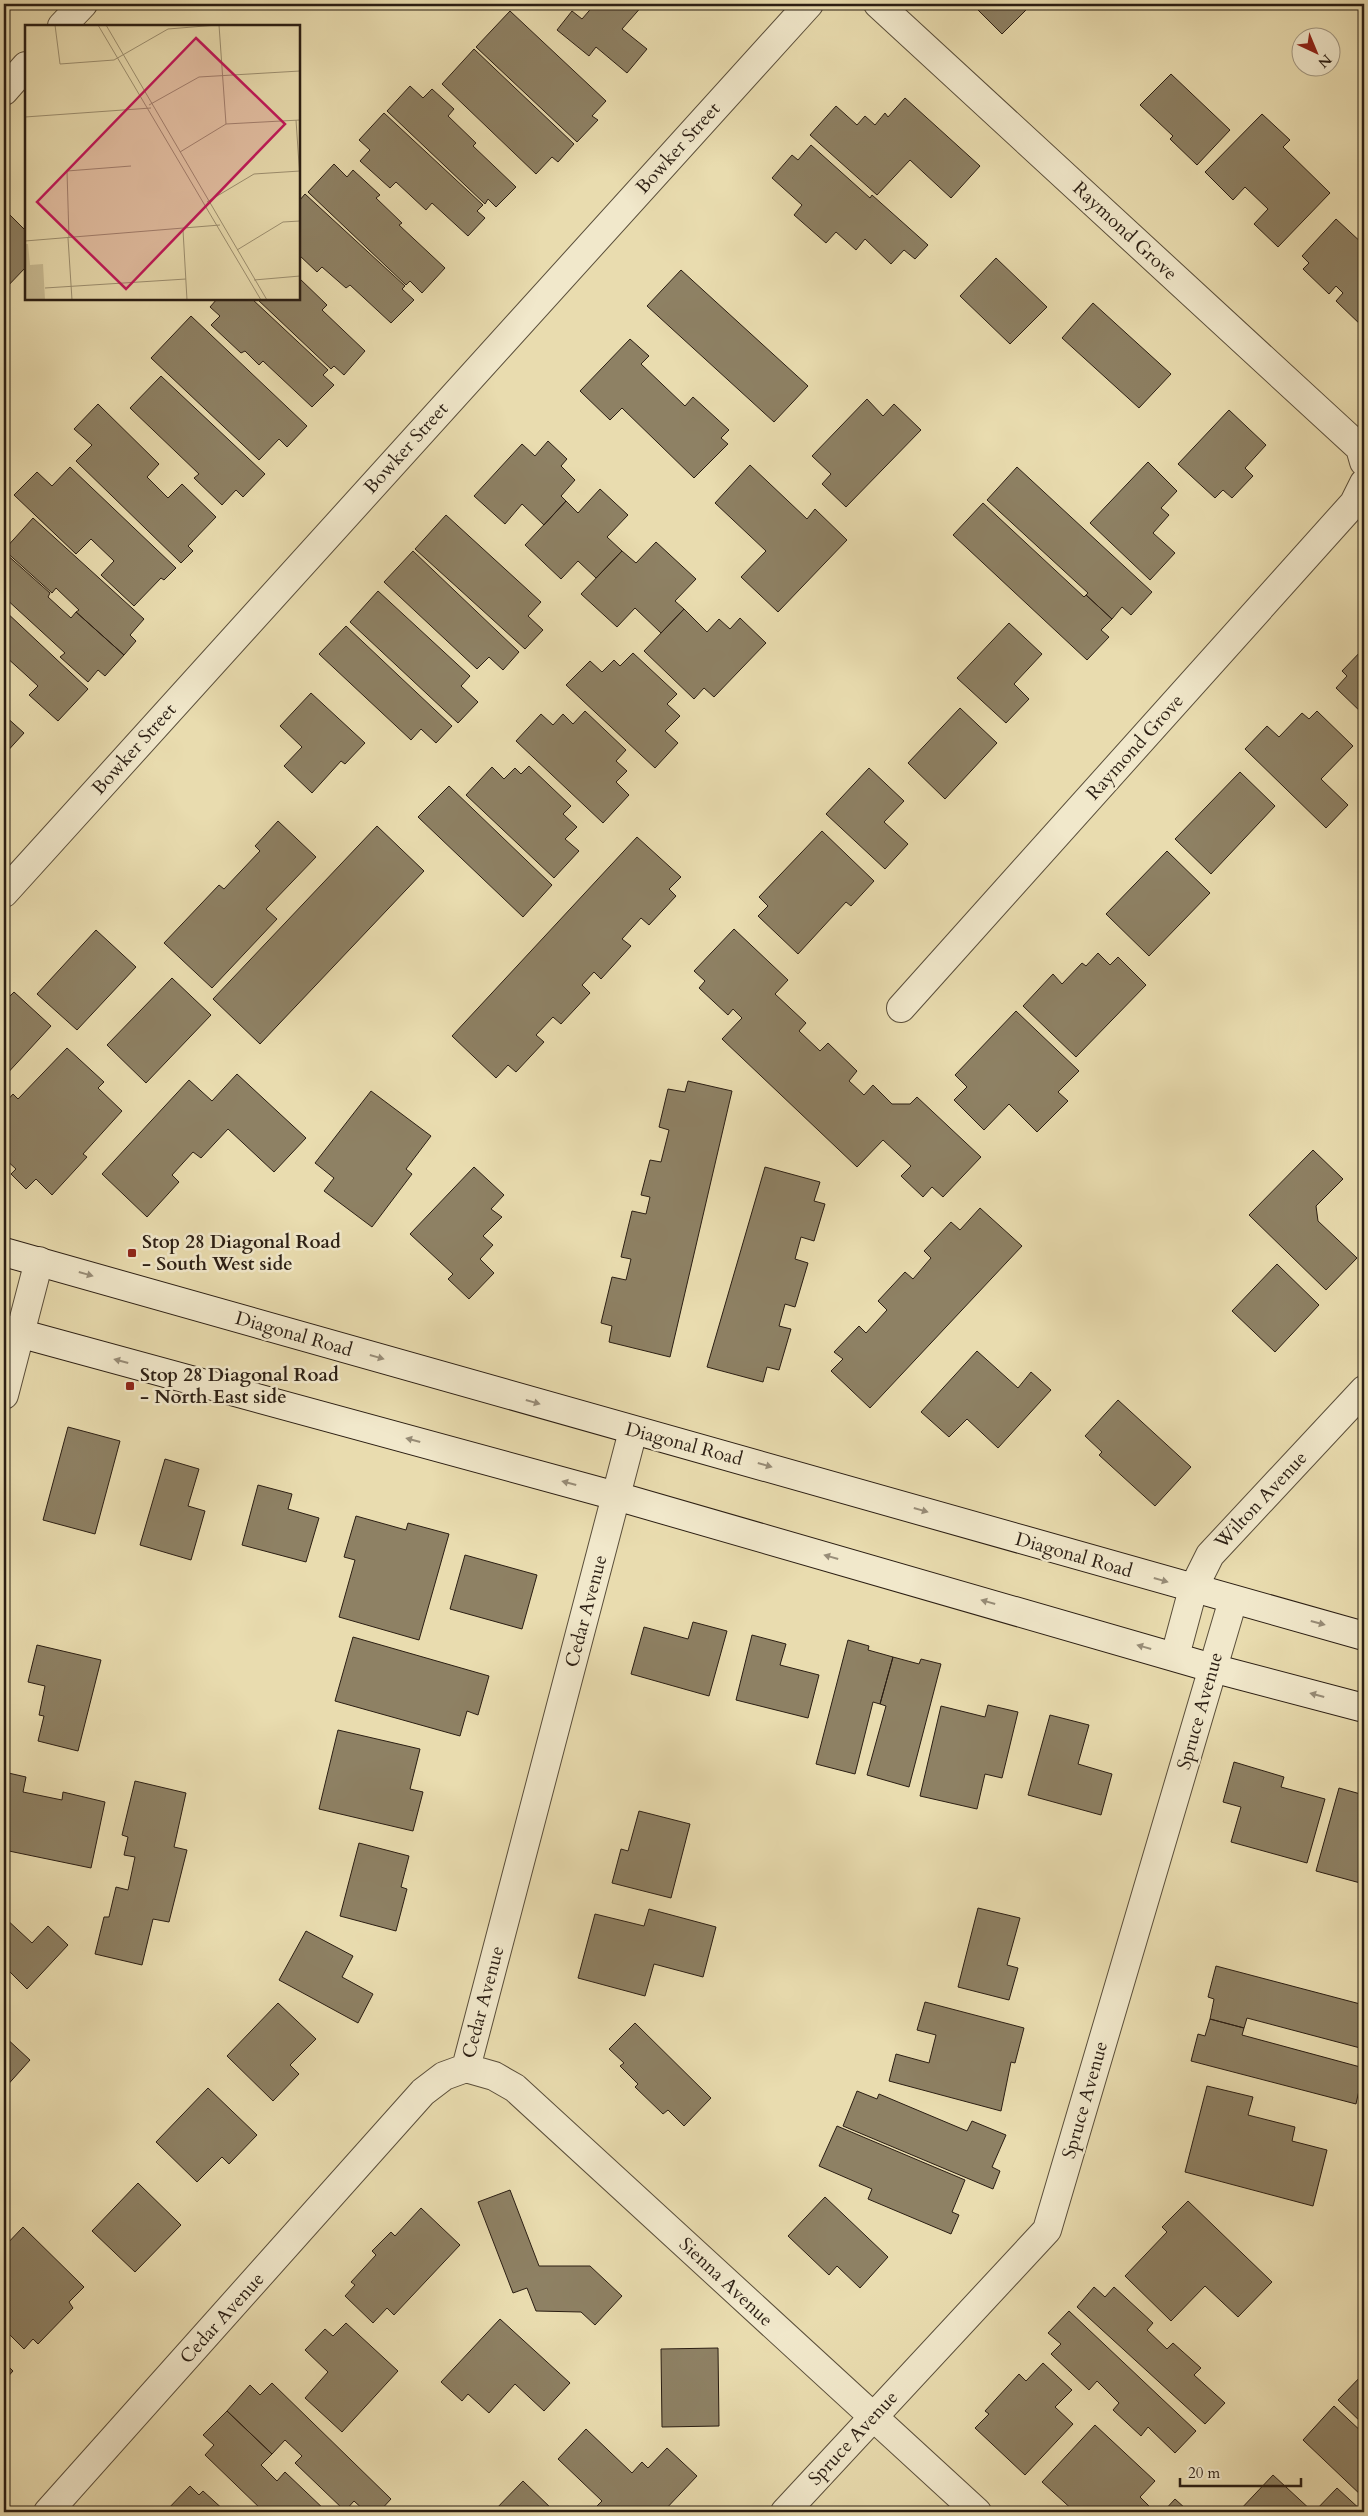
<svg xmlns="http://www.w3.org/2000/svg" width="1368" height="2516" viewBox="0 0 1368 2516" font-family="Cardo,serif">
<rect width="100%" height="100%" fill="#e9dcaf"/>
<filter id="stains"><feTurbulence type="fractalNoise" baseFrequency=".004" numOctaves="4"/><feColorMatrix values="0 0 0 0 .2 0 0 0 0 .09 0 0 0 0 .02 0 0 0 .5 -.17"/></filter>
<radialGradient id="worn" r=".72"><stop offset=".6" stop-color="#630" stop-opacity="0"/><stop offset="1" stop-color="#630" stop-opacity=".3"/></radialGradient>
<path fill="#8e8164" stroke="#2b1e13" d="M595,4L643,5L622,29L647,49L627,73L596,47L589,56L557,30L572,11L582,19Z
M972,4H1032L1002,34Z
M510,11L606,101L592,116L598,120L577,142L476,47Z
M474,49L574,144L558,162L552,157L536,174L442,84Z
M1171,74L1230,130L1197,165L1170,139L1173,136L1140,105Z
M410,86L423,98L432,89L454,109L448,116L476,143L473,146L516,187L496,207L488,199L485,204L387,111Z
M905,98L980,166L951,198L910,160L877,195L810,135L836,106L857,125L865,116L875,125L885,113L888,117Z
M384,113L483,205L477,211L485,218L468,236L432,203L426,210L396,182L390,188L360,161L370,150L359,140Z
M1262,114L1290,140L1283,147L1330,193L1278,247L1254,224L1268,209L1245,187L1233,200L1205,172Z
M811,145L870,198L872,195L928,245L915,259L904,250L891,264L865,239L856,250L836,232L826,243L794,215L802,205L772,178L792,155L798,160Z
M334,164L347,177L353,170L380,195L376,198L402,223L399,225L445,268L422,293L410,281L406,285L308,192Z
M305,194L405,286L402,289L414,300L391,323L350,285L346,288L322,267L317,272L299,255V201Z
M8,213L26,231V267L4,290V217Z
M1336,219L1364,245V328L1336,301L1343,293L1336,286L1329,294L1303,269L1309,263L1302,256Z
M996,258L1047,307L1010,344L960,296Z
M681,270L808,386L774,422L647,306Z
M299,278L327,305L322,310L365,351L344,375L334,366L331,369L257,299H299Z
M217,299H252L328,370L323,375L334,385L312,407L263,361L259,365L245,351L241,353L211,325L220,316L210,307Z
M1093,303L1171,374L1139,408L1062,338Z
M191,316L307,426L287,447L279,439L259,460L151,358Z
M630,339L649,356L641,364L685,406L693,397L729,430L721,438L728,444L694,478L622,408L610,420L580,391Z
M161,376L265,474L243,497L236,490L222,505L194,478L199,474L130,408Z
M867,399L883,416L894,404L921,430L846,507L822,484L831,474L812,456Z
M98,404L159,464L147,477L168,498L182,484L216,517L188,546L193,551L181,563L76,461L92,445L74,429Z
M1229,410L1266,445L1245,468L1253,476L1232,498L1223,490L1215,498L1178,464Z
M548,441L567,459L561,466L575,480L561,496L566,501L544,525L522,504L505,524L474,496L522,444L535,456Z
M1148,462L1177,491L1161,508L1169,515L1153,533L1175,553L1150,580L1090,523Z
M750,465L807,519L815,509L847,540L778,612L741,577L766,551L715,503Z
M70,467L176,568L164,580L161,578L134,606L101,575L114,561L91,539L76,554L14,495L37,472L52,486Z
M1017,467L1152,592L1131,615L1122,607L1112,619L1086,595L1088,593L987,500Z
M600,489L628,515L607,537L622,551L596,578L578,561L561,579L525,545L566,501L578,513Z
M983,503L1084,597L1086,595L1112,619L1101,630L1109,637L1087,660L953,535Z
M446,515L541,602L528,616L543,630L525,649L415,549Z
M33,518L144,619L130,635L136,641L124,655L76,612L79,610L56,588L52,593L4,550Z
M656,542L696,579L675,601L684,609L661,633L635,608L617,627L581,594L622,551L636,563Z
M413,551L519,652L503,670L489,657L477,669L384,582Z
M5,553L50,593L48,597L71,618L76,612L124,655L105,676L98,670L88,682L60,657L65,653L4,597Z
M378,591L470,676L461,686L478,702L458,723L350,622Z
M684,609L707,632L719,619L730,629L740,618L766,643L714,697L704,688L694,699L644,651Z
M4,610L88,689L58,721L29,695L38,686L5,656L7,653L4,650Z
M1009,623L1042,654L1014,684L1029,699L1006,723L957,678Z
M346,626L452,726L436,743L421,729L411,740L319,654Z
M1364,648V715L1336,688L1347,676L1342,671Z
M633,653L677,694L667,704L680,716L665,731L678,743L655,768L566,685L590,661L602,672L614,660L620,666Z
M311,693L365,743L345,764L341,761L312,793L284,766L302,747L280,726Z
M960,708L997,743L945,799L908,763Z
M585,711L626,750L616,761L627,771L616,782L629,795L603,823L516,741L541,714L553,725L563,714L573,724Z
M1317,711L1353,746L1321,779L1348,805L1326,828L1245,749L1267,726L1279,737L1302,713L1309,719Z
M4,715L24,733L4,755Z
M529,766L571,806L563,814L577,827L565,839L579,851L554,878L466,795L492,767L504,779L515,768L521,774Z
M869,768L904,801L884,822L908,844L885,869L826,814Z
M1240,772L1275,806L1211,874L1175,839Z
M449,786L552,885L523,917L418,817Z
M278,821L316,857L266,909L277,919L212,988L164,943L219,885L224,889L260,851L255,846Z
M377,826L424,871L260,1044L213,999Z
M822,831L874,881L851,906L846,902L798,954L758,916L768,906L759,897Z
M637,837L681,877L669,889L676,896L649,925L641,918L622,939L631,946L601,979L594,972L582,985L590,993L561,1024L553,1017L536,1035L544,1042L516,1072L508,1065L496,1078L452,1036Z
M1167,851L1210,893L1149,956L1106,914Z
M734,929L788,980L775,994L806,1023L799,1031L820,1051L828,1043L857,1071L849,1081L864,1095L873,1085L892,1104H910L917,1097L981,1157L943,1197L932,1187L923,1197L901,1176L911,1166L883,1140L857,1167L722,1039L742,1018L733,1009L728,1015L699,988L705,981L694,971Z
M96,930L136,967L77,1030L37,994Z
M1098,953L1110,965L1118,957L1146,985L1076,1057L1023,1006L1053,974L1062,984L1082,963L1086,966Z
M172,978L211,1015L146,1083L107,1045Z
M14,992L51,1026L4,1077V996L7,999Z
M1016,1011L1079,1071L1058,1092L1068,1101L1037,1132L1009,1104L984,1130L954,1100L967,1087L955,1075Z
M67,1048L104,1082L98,1088L122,1111L83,1154L87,1157L52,1195L36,1179L26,1189L11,1174L16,1169L4,1158V1104L13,1094L18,1099Z
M237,1074L306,1138L274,1172L228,1129L201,1158L193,1152L172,1175L179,1182L147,1217L102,1174L189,1080L212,1101Z
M688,1081L732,1091L670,1357L609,1342L612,1326L601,1323L612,1277L626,1280L631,1259L621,1257L632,1211L646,1214L650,1197L641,1195L650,1160L661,1162L669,1130L659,1127L668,1089L685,1092Z
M371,1091L431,1136L406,1169L412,1174L372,1227L324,1191L334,1178L315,1163Z
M1313,1150L1343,1179L1316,1206L1318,1221L1357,1258L1326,1290L1249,1215Z
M474,1167L504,1195L491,1209L502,1217L483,1236L493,1245L480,1259L494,1273L469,1299L448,1279L453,1274L410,1234Z
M765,1167L820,1182L814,1201L825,1204L814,1241L801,1237L795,1259L808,1263L795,1307L785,1304L779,1326L791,1329L779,1370L767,1367L763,1382L707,1367Z
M980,1208L1022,1246L870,1408L831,1371L843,1359L834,1352L859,1326L866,1333L887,1310L878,1301L905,1272L913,1279L931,1258L924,1251L951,1222L960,1230Z
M1277,1264L1319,1305L1275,1352L1232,1311Z
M977,1351L1018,1388L1031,1372L1051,1390L998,1448L967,1419L949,1437L921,1412Z
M1118,1400L1191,1467L1155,1506L1099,1455L1102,1452L1085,1436Z
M68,1427L120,1441L95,1534L43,1520Z
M165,1459L199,1469L188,1506L205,1511L191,1560L140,1545Z
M258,1485L292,1494L288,1509L319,1518L306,1562L242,1545Z
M356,1516L406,1530L408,1523L449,1534L419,1640L339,1617L355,1560L344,1557Z
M465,1555L537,1575L522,1629L450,1609Z
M693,1622L727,1631L709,1696L631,1674L644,1627L688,1639Z
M752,1635L786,1644L780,1665L819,1675L808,1718L736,1700Z
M353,1637L489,1676L478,1715L467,1711L460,1736L335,1701Z
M848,1640L869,1646L868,1650L893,1657L880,1704L873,1702L855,1774L816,1764Z
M37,1645L101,1660L78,1751L38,1741L44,1716L39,1715L45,1686L28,1682Z
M893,1657L919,1664L921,1659L941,1664L909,1787L867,1775L886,1706L880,1704Z
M988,1705L1018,1712L1002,1778L985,1774L977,1809L920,1796L941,1706L985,1717Z
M1050,1715L1089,1725L1078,1764L1112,1774L1101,1815L1028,1795Z
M338,1730L420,1749L410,1789L423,1792L413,1831L319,1809Z
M1234,1762L1284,1777L1281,1787L1325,1799L1307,1863L1231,1842L1241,1807L1223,1802Z
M4,1772L26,1777L23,1792L62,1800L63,1792L105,1802L91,1868L4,1850Z
M135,1781L186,1793L174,1847L187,1850L169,1922L153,1919L142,1965L95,1954L104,1917H109L116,1887L128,1890L135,1857L124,1855L128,1837L122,1835Z
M1339,1788L1364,1795V1884L1316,1871Z
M639,1811L690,1824L671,1898L612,1883L621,1849L628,1851Z
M359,1843L409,1856L401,1887L407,1889L396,1931L340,1916Z
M978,1908L1020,1918L1007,1965L1018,1968L1009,2000L958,1987Z
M649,1909L716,1927L703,1977L654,1964L645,1996L578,1978L595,1914L644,1926Z
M4,1917L32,1943L48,1926L68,1945L27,1989L10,1972L4,1979Z
M306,1931L353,1956L342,1977L373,1994L358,2023L279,1980Z
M1216,1966L1364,2005V2049L1247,2018L1244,2028L1210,2019L1214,1999L1208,1997Z
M925,2002L1024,2028L1015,2063L1011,2062L1001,2111L889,2081L896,2054L929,2063L936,2035L917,2030Z
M278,2003L316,2039L290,2065L299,2074L273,2101L227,2056Z
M1210,2019L1244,2028L1242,2035L1364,2068L1356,2104L1191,2061L1198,2034L1205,2036Z
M635,2023L711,2098L684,2126L668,2110L663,2114L635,2087L638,2084L620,2066L624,2063L609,2049Z
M4,2036L30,2060L4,2089Z
M1207,2086L1253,2097L1248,2115L1295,2127L1292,2141L1327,2150L1313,2206L1185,2172Z
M208,2088L257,2135L229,2164L222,2157L197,2182L156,2142Z
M857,2091L877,2099L879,2094L967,2131L972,2121L1006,2135L992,2167L1000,2171L993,2189L843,2126Z
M837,2126L965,2180L952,2212L959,2215L951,2234L868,2199L872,2189L819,2166Z
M138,2183L181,2225L135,2272L92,2231Z
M510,2190L539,2266H590L622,2296L595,2325L581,2312L536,2311L527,2288L513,2293L478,2202Z
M825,2197L888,2257L860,2288L837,2266L829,2275L788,2236Z
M1188,2201L1272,2282L1238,2317L1205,2286L1171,2321L1125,2276L1167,2232L1162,2227Z
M421,2208L460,2245L394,2315L387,2308L373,2323L345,2296L355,2285L351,2282L376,2255L372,2251L391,2232L395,2236Z
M23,2227L84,2287L69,2302L73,2308L38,2344L33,2339L24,2349L4,2329V2247Z
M1094,2287L1105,2297L1114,2287L1153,2323L1147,2330L1167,2349L1173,2343L1201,2368L1194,2375L1225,2403L1205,2424L1077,2307Z
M1069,2311L1196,2431L1175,2453L1148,2427L1141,2436L1113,2410L1119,2403L1097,2381L1089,2390L1051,2354L1061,2344L1048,2333Z
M500,2319L570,2383L544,2411L515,2384L489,2413L468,2394L462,2401L441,2382Z
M346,2323L398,2371L342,2432L305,2398L328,2372L305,2350L325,2329L333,2336Z
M718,2348L719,2426L662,2427L661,2349Z
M4,2362L13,2371L4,2381Z
M1043,2363L1072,2390L1055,2407L1073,2424L1025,2475L975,2428L989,2414L985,2411L1019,2374L1026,2381Z
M1364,2373V2425L1338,2400Z
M272,2383L391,2499L379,2512H366L354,2501L345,2511L295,2463L302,2456L285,2440L272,2454L227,2411L250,2385L260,2395Z
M1334,2406L1364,2434V2498L1303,2440Z
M227,2411L272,2454L261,2465L277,2481L285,2472L327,2512H264L205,2455L214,2445L203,2435Z
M1095,2425L1155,2481L1140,2497L1152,2509L1149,2512H1075L1042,2482Z
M586,2429L632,2473L642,2462L648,2468L667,2448L697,2476L663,2512H602L596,2507L602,2501L558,2459Z
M1273,2475L1313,2512H1238Z
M523,2481L553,2510L551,2512H493Z
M190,2486L199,2495L203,2491L226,2512H165Z
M1337,2488L1363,2512H1314Z
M1175,2499L1186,2509L1183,2512H1163Z"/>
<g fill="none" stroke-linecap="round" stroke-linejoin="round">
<defs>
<path id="minor" d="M878,4L1360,448L1364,462
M62,26L83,4
M4,91L26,66
M4,893L809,4
M901,1008L1354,503L1364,483
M4,1395L39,1261
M1175,1656L1193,1589L1210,1555L1364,1390
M466,2068L494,2076L515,2088L977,2512
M48,2512L423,2092L444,2076L466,2068L633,1431
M785,2512L1047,2230L1233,1600"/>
<path id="secondary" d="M4,1252L1364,1636
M4,1329L616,1496L1212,1668L1364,1708"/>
</defs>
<use href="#minor" stroke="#5a4e3a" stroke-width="30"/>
<use href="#secondary" stroke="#2b1e13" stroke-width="30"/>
<use href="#minor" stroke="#f1e8cb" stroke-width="28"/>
<use href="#secondary" stroke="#f1e8cb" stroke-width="28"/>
</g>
<defs><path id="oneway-solid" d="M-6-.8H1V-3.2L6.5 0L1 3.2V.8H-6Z" transform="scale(1.25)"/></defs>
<g fill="#988d78">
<use href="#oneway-solid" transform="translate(86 1274) rotate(16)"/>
<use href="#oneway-solid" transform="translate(377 1357) rotate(16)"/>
<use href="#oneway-solid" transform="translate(121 1361) rotate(-165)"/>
<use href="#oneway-solid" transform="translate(533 1402) rotate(16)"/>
<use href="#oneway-solid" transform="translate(413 1440) rotate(-165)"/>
<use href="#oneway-solid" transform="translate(765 1465) rotate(16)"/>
<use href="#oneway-solid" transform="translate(569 1483) rotate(-165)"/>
<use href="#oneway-solid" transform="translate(921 1510) rotate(16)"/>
<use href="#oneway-solid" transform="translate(831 1557) rotate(-164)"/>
<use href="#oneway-solid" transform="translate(1161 1580) rotate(16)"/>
<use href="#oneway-solid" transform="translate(988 1602) rotate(-164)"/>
<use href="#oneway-solid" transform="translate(1318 1623) rotate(15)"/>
<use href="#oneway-solid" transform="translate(1144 1647) rotate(-164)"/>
<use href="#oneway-solid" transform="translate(1317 1695) rotate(-165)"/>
</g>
<g fill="#8f2418" stroke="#f1e8cb" stroke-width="2">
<rect x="127" y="1248" width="10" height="10" rx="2.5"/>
<rect x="125" y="1381" width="10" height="10" rx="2.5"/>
</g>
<g text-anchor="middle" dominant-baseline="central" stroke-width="5" stroke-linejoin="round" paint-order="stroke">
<g font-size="19" fill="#2b1e13" stroke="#f1e8cb">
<text transform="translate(678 148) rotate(-48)">Bowker Street</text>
<text transform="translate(1125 231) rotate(43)">Raymond Grove</text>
<text transform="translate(406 448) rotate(-48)">Bowker Street</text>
<text transform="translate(1135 747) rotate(-48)">Raymond Grove</text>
<text transform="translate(134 749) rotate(-48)">Bowker Street</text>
<text transform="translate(294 1334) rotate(16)">Diagonal Road</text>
<text transform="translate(684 1444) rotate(15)">Diagonal Road</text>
<text transform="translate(1261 1500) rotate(-47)">Wilton Avenue</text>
<text transform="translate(1074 1555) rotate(16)">Diagonal Road</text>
<text transform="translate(586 1611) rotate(-75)">Cedar Avenue</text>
<text transform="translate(1200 1711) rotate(-74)">Spruce Avenue</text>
<text transform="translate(483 2002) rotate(-75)">Cedar Avenue</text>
<text transform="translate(1085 2100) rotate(-74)">Spruce Avenue</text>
<text transform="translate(726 2282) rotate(43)">Sienna Avenue</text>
<text transform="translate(222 2318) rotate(-48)">Cedar Avenue</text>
<text transform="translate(853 2438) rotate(-47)">Spruce Avenue</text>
</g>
<g font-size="19" font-weight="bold" fill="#2b1e13" stroke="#f1e8cb" text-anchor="start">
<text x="142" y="1242">Stop 28 Diagonal Road<tspan x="142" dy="22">- South West side</tspan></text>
<text x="140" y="1375">Stop 28 Diagonal Road<tspan x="140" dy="22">- North East side</tspan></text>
</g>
</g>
<g transform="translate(25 25)">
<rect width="275" height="275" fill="#e9dcaf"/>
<path d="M0,219H3L5,240L18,239L20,275H0Z" fill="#c9bc94"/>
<path fill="none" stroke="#9d9071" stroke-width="1" d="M30,0L35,39L89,35L143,4L192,0M73,0L236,275M81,0L242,275M194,0L201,99M124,80L174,52L275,46M0,92L126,83M271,95L275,154M155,127L201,99L275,95M182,177L229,149L275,146M158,205L162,275M43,213L47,275M44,213L42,146L106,141M0,216L195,200M212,225L258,197L275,196M229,255L275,251M20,263L161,254"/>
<path fill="#c2185b" fill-opacity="0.15" stroke="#c2185b" stroke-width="2.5" d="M171,13L260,99L101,264L12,177Z"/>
<rect width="275" height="275" fill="none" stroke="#2b1e13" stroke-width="2.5"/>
</g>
<rect width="1368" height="2516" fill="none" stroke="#e9dcaf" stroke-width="20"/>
<rect x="5" y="5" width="1358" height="2506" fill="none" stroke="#2b1e13" stroke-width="2.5"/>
<rect x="10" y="10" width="1348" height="2496" fill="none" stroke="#2b1e13"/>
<g transform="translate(1316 52) rotate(136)"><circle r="24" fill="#f1e8cb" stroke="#a29781"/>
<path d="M0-4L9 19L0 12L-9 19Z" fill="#8f2418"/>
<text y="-8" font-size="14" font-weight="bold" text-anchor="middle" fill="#2b1e13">N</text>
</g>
<path d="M1180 2478v8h121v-8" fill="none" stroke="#2b1e13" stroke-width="2.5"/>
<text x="1188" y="2478" font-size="15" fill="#2b1e13" stroke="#f1e8cb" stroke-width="4" paint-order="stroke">20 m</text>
<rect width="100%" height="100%" filter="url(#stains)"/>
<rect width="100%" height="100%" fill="url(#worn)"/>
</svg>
